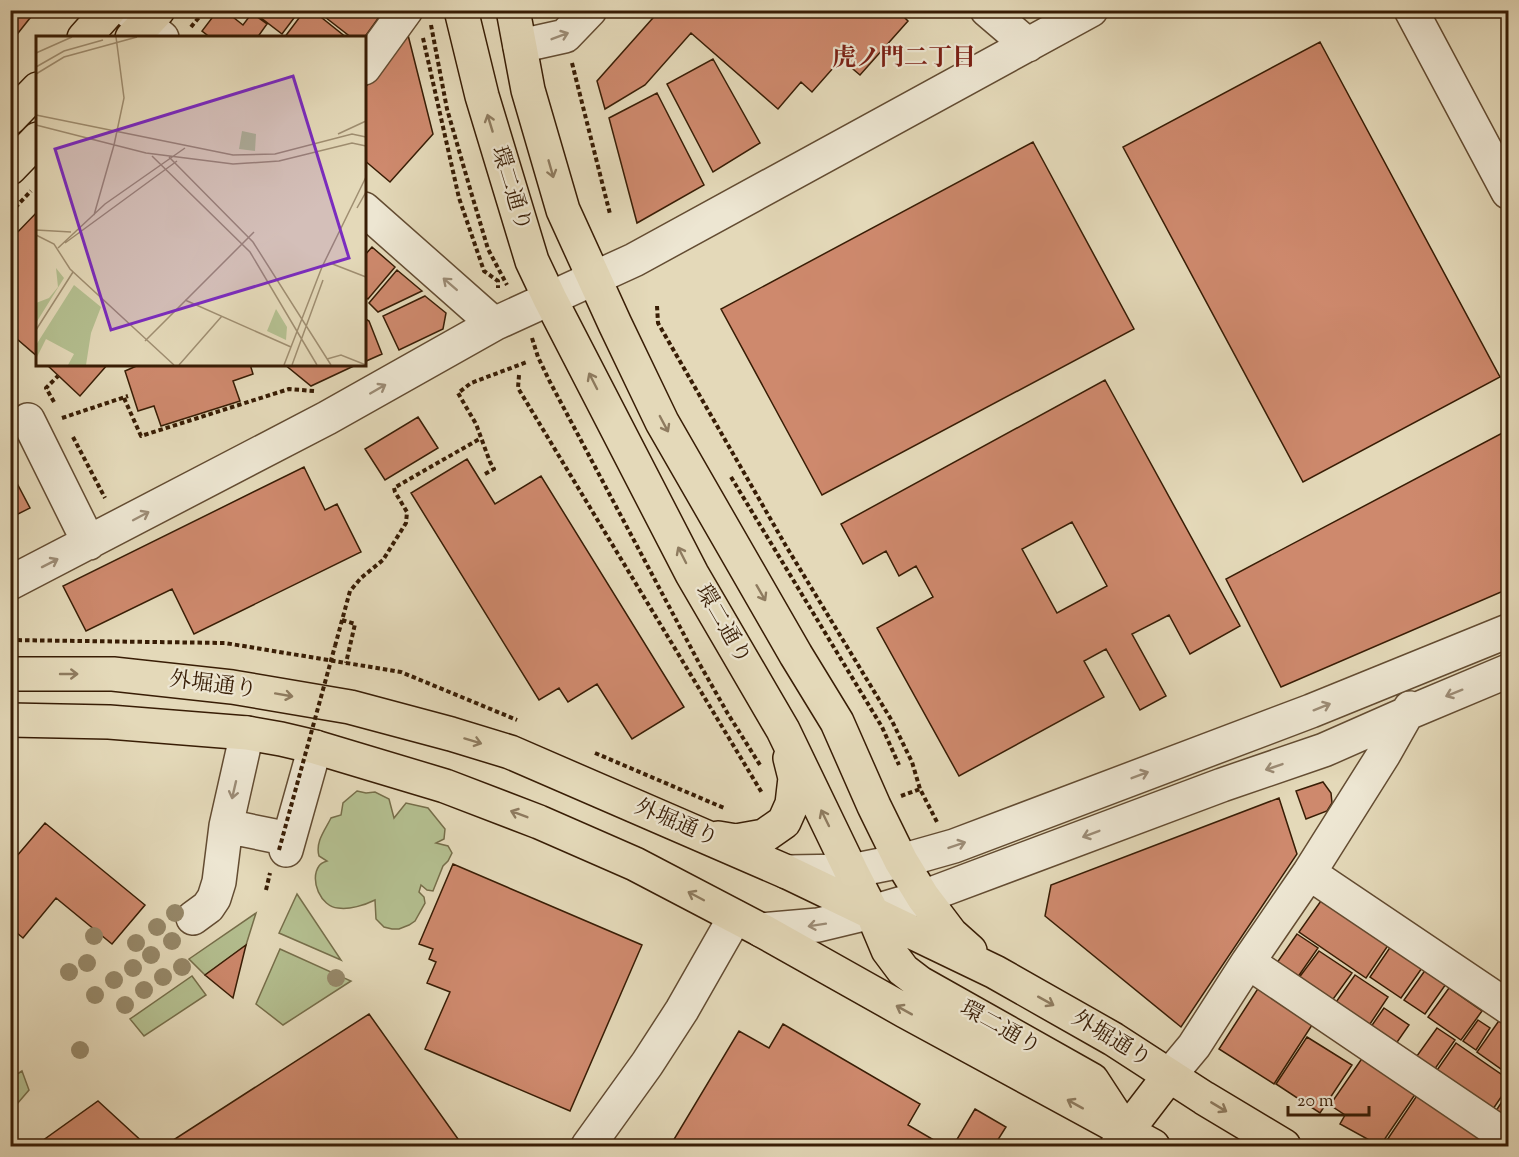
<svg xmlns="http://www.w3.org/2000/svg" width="1519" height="1157" viewBox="0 0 1519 1157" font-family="'Sorts Mill Goudy','Noto Serif JP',serif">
<rect width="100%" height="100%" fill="#e4d9b9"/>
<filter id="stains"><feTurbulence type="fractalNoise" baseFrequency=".00333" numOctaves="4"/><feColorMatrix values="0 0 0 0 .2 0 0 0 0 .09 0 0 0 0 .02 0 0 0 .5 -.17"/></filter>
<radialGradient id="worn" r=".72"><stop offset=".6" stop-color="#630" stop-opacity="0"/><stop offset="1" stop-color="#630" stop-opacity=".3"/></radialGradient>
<path fill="#b4bf90" stroke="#766e4a" stroke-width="1.5" d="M357,791L366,793L375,792L389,799L394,818L406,803L428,808L445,829L444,839L436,843L448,846L452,853L448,861L443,866L433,891L427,890L421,885L419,892L424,897L425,903L415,921L409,925L399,929H392L384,927L376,919L375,900C365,905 349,910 338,908C321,907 309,880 319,866C320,864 324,862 327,861L319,856C315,842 325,830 331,818L341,815L343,803Z
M297,894L341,960L279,933Z
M256,913L246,945L205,975L189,959Z
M280,949L351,981L283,1025L256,1004Z
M192,976L206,995L144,1036L130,1019Z
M22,1071L29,1090L11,1111V1078Z"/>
<path fill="#ce896d" stroke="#381d05" stroke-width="1.5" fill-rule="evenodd" d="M10,10H20L30,18L15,37L10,33Z
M218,10H224L243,25L252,13L267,24L257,38H211L202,31Z
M259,10H300L282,34L256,14Z
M305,10H312L347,38H284Z
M316,10H378L382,13L364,38H352Z
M660,10H897L908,21L860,75L841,59L812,92L801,82L778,109L691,33L645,85L605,109L597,81Z
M407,31L433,134L390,182L364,160V89Z
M1320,42L1500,377L1303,482L1123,147Z
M713,59L760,143L713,172L667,84Z
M657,93L704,185L637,223L609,118Z
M1033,142L1134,329L822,495L721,309Z
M38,211V357L10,333V240Z
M372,247L395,267L368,299L364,296V256Z
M397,270L422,291L378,312L369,303Z
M425,296L446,313L443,329L399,350L383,316Z
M364,318L369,321L382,354L364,362Z
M46,364H108L80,396Z
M141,364H250L253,374L233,381L240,401L161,426L154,406L138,411L125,371Z
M284,364H358L311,386Z
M1105,380L1240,626L1190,654L1169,615L1132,634L1166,696L1140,710L1106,649L1084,661L1104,697L959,776L877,628L933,597L916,566L899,576L886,551L863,564L841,524ZM1072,522L1107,586L1057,613L1022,549Z
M418,417L438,448L385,480L365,449Z
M1508,430V589L1281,687L1226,579Z
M467,459L495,504L541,476L684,707L632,739L597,684L568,702L559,688L539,700L411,493Z
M304,467L325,510L337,504L361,552L194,634L172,589L86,631L63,586Z
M10,470L30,508L10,518Z
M1323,782L1331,793L1332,803L1327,811L1306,819L1296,791Z
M1279,798L1297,854L1181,1027L1045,916L1051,885Z
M45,823L145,905L112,944L56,898L23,938L10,927V864Z
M453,864L642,945L570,1111L425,1049L450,992L427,983L436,962L429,959L433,949L419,944Z
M1323,898L1389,944L1366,978L1299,932Z
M1297,934L1318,948L1295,981L1274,967Z
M246,945L233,998L205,975Z
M1391,946L1422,968L1401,998L1370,977Z
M1319,951L1352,973L1331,1002L1298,979Z
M1426,969L1446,984L1425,1014L1404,1000Z
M1355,975L1388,997L1368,1027L1334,1005Z
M1259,987L1314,1022L1274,1084L1219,1049Z
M1449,988L1482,1011L1461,1040L1428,1017Z
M1384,1008L1409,1025L1393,1048L1368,1031Z
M369,1014L463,1146H164Z
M1503,1015L1508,1020V1074L1477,1052Z
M1478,1020L1490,1028L1476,1050L1463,1041Z
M783,1024L920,1104L908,1125L939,1143L937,1146H733L730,1145L729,1146H670L739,1031L769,1048Z
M1437,1028L1455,1040L1432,1073L1414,1060Z
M1307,1037L1352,1065L1320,1113L1276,1084Z
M1456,1043L1508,1079V1087L1491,1112L1435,1073Z
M1363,1057L1416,1093L1380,1146L1340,1124L1345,1115L1330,1105Z
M1508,1092V1124L1494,1114Z
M1418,1094L1495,1146H1383Z
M98,1101L147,1146H44L42,1141Z
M975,1109L1006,1127L994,1146H953Z"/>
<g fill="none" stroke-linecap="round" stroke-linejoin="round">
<defs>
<path id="minor" d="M128,10L162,38
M987,10L1028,45
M1411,10L1508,192
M520,46L565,36L590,10
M364,68L406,10
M364,209L494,324
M28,420L89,543
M10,583L327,418L494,324L634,260L1091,10
M226,826L289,839
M286,850L315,747
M787,872L851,871L901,861L954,846L1311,711L1508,631
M1309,873L1508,1007
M193,918L208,907L214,898L219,882L226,826L247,733
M761,930L818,925L872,912L923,897L1222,785L1324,750L1408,713L1508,671
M1248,962L1508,1138
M1169,1076L1194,1046L1248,962L1309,873L1384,754L1410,708
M588,1146L647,1064L682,1010L735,917"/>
<path id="major" d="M461,10L482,96L532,261L550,299L692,574L783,730L851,871L872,912L888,950L903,970L920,983L1092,1080L1126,1132
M513,10L528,90L563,210L615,324L662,422L796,655L837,722L874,806L901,861L923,897L951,934L970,951
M10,674H113L232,687L350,707L451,734L510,752L787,872L995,972L1113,1039L1204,1098L1284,1146
M10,720L109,722L247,733L281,739L315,747L445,786L539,822L635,864L761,930L905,1011L1153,1146
M718,838L736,841L764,836L784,822L792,804L795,778L790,758"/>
<path id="highway" d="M84,38L109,10
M132,38L158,10
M10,118L38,89
M10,168L38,139
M1117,1146L1126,1132L1169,1076"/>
</defs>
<use href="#minor" stroke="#634c32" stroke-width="36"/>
<use href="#major" stroke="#381d05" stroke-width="36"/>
<use href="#highway" stroke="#381d05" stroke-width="36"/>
<path stroke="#381d05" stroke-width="4" stroke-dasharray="4.5 3" stroke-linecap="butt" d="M431,25L447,109L471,192L488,249L507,285
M191,27L205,10
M423,38L459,198L484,271L498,281V288
M572,63L610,214
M10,213L31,191
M657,306L658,323L786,546L892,721L912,762L920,789L937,822
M532,338L538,357L550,382L699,663L728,714L760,765
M519,375L518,388L762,793
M124,398L141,436L289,389L314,391
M54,402L46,388L58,376
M62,418L128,396
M73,437L105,498
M485,474L494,469L490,462L476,424L458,393L471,383L527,362
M731,477L882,727L899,765
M342,620L355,624L346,663
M10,640L225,643L401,672L517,720
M335,646L350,591L361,578L383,560L406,523L407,512L395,492L394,488L481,438
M595,753L724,808
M901,796L920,789
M266,890L270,873
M1061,1140L1065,1146"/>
<use href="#minor" stroke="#ede6d2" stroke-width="33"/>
<use href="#major" stroke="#e4d9b9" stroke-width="33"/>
<use href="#highway" stroke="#e4d9b9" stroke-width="33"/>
<path stroke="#381d05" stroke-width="4" stroke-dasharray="4.5 3" stroke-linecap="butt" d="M279,850L335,646"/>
</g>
<g fill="#968869">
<circle cx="175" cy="913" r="9"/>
<circle cx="157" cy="927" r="9"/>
<circle cx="94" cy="936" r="9"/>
<circle cx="172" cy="941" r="9"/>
<circle cx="136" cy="943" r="9"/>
<circle cx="151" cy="955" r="9"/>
<circle cx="87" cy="963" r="9"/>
<circle cx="182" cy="967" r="9"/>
<circle cx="133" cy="968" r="9"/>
<circle cx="69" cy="972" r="9"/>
<circle cx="163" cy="977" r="9"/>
<circle cx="336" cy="978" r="9"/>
<circle cx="114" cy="980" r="9"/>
<circle cx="144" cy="990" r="9"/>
<circle cx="95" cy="995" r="9"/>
<circle cx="125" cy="1005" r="9"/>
<circle cx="80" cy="1050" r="9"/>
</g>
<defs><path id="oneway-shaft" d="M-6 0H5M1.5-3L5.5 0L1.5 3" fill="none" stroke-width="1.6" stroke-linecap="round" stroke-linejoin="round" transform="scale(1.5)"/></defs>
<g stroke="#9c8c76">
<use href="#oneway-shaft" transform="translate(560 36) rotate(-21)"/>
<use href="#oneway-shaft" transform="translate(450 284) rotate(-139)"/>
<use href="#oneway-shaft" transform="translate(378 389) rotate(-30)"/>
<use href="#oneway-shaft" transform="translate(141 516) rotate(-28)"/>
<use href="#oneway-shaft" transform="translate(50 563) rotate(-27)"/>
<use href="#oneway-shaft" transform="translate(1454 693) rotate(158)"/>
<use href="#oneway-shaft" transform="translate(1322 707) rotate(-22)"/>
<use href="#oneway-shaft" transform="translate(1274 767) rotate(161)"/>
<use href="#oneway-shaft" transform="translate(1140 775) rotate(-21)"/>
<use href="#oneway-shaft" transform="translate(234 790) rotate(103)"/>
<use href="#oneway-shaft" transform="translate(1091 834) rotate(159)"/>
<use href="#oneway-shaft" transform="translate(957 845) rotate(-19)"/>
<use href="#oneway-shaft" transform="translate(817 925) rotate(171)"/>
</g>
<g stroke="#8e7b5f">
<use href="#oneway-shaft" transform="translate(490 123) rotate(-107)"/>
<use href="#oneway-shaft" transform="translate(551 169) rotate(74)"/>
<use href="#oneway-shaft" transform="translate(593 381) rotate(-117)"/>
<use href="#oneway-shaft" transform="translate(664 424) rotate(62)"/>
<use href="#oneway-shaft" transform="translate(682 555) rotate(-117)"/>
<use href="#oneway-shaft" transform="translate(761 593) rotate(60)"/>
<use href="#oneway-shaft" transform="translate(69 674)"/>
<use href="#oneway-shaft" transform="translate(284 695) rotate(10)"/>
<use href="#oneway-shaft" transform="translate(473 741) rotate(17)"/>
<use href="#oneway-shaft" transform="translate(519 814) rotate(-159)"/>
<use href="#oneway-shaft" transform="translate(825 818) rotate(-116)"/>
<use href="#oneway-shaft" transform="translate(696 896) rotate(-152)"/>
<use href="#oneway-shaft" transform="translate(1046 1001) rotate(29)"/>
<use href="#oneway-shaft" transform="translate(904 1010) rotate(-151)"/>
<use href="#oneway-shaft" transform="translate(1075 1104) rotate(-151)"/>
<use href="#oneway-shaft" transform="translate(1219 1107) rotate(31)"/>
</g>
<g text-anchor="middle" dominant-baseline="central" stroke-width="4.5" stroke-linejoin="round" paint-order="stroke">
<g font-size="22" fill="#381d05" stroke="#ede6d2">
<text transform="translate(510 189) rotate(73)">環二通り</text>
<text transform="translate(722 625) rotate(60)">環二通り</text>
<text transform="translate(213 686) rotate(7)">外堀通り</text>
<text transform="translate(676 824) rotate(23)">外堀通り</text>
<text transform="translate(1000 1029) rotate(29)">環二通り</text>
<text transform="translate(1111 1040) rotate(31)">外堀通り</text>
</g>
<g font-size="24" font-weight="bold" fill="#7a1f14" stroke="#ede6d2">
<text x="904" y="59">虎ノ門二丁目</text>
</g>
</g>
<g transform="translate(36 36)">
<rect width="330" height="330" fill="#e4d9b9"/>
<path d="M206,95L220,98L219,115L203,113ZM20,232L28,242L0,287V267L13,262L22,251ZM38,249L65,271L55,297L50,329H32L38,318L10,303L0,323V309ZM240,273L251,291L250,304L231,295Z" fill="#b4bf90"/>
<path fill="none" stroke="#9f8e71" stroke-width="1.5" d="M0,17L36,1M0,31L28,15L67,4M0,38L28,21L101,1M0,79L197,119L239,118L316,98L330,101M0,89L110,117L197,128L243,125L316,107L330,110M302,98L330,85M78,109L88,62L80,1M116,120L214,216L281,329M133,121L217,206L295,329M321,172L330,156M58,179L78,109M0,194L35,196M0,199L18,208L34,233L138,329M29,207L141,125M22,212L69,168L149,112M294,227L330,241M149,264L255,311M0,294L37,236M109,305L218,196M291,323L305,319L330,329M143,329L186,280M248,329L286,231L330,141M256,329L287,244"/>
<path fill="#7b2cbf" fill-opacity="0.15" stroke="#7b2cbf" stroke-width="3" d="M257,40L313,222L75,294L19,113Z"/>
<rect width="330" height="330" fill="none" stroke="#381d05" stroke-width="3"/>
</g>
<rect width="1519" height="1157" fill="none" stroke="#e4d9b9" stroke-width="36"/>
<rect x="12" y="12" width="1495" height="1133" fill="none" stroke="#381d05" stroke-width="3"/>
<rect x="18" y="18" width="1483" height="1121" fill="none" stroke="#381d05" stroke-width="1.5"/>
<path d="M1288 1106v9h81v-9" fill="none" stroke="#381d05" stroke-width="3"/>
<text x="1297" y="1106" font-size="18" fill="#381d05" stroke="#ede6d2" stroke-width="4.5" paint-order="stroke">20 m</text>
<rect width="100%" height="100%" filter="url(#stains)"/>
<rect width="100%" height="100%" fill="url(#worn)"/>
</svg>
